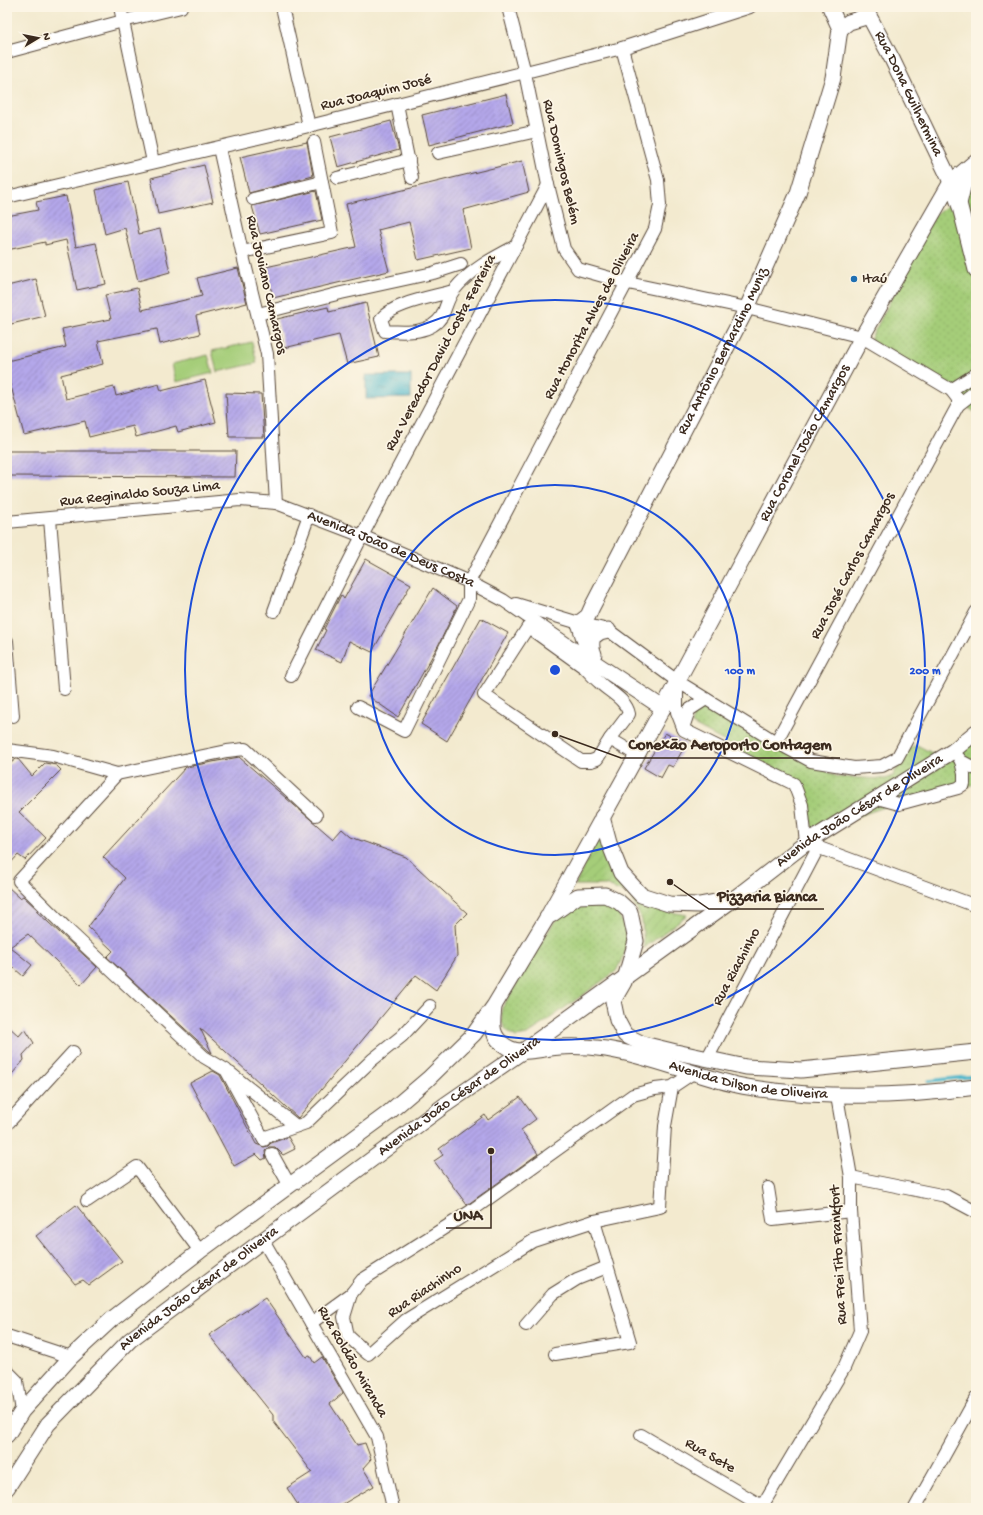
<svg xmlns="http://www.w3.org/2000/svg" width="983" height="1515" viewBox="0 0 983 1515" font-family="'Gochi Hand',sans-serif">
<defs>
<pattern id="park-dots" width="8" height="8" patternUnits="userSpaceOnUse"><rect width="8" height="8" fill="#a5cd79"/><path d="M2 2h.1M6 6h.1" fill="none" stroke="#8fb068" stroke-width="1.8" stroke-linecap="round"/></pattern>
<pattern id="garden-furrows" width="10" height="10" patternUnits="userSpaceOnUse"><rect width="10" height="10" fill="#a5cd79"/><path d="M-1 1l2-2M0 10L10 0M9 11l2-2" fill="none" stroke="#8fb068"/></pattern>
<pattern id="water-ripples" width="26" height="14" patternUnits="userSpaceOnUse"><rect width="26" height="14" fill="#4eb7cc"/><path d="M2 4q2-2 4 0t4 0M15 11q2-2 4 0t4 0" fill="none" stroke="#4295a5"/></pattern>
<pattern id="building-hatch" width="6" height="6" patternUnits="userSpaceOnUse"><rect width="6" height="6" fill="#b4a7ea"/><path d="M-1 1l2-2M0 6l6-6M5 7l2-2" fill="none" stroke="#9488bd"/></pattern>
</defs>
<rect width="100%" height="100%" fill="#fcf5e5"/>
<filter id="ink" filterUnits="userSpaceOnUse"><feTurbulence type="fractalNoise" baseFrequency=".025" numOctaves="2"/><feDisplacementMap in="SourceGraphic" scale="8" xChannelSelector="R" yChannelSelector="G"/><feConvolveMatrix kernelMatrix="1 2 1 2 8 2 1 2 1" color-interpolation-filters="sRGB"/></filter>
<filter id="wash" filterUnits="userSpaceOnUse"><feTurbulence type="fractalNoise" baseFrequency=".012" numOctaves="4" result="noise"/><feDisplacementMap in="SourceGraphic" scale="16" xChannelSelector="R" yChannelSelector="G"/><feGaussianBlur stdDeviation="0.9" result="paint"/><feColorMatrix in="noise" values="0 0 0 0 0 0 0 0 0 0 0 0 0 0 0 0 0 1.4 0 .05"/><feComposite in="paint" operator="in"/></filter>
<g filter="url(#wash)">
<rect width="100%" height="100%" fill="#f3eacf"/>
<path fill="url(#park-dots)" stroke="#707c4c" d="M976,185V413L870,340L935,215Z
M701,705L838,777L885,779L893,776L907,749L917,745L949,762L976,740V783L949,794L891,805L813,831L803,784L692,724L693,713Z
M603,902L617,912L624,926L627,939L624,955L616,971L527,1035L516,1037C502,1028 501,1025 502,1008L554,922L567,911L583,903Z"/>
<path fill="url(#garden-furrows)" stroke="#707c4c" d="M599,836L616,874L632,893L666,911L687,915L644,948L642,920L630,895L605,885H575Z"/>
<path fill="#a5cd79" stroke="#707c4c" d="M252,342L257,363L217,372L212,351Z
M208,355L213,373L176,382L172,364Z"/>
<path fill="url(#water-ripples)" stroke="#447075" d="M366,375H411V398L366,399Z"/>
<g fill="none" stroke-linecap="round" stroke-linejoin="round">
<path stroke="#4eb7cc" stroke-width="3.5" d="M929,1081L976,1076"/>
</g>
<g id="blocks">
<path fill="url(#building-hatch)" d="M506,94L513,123L429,145L422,115Z
M391,121L399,150L338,167L330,137Z
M307,142L313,176L249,193L240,157Z
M522,161L529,192L463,210L471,248L418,260L409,222L378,230L389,271L273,298L266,267L356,247L346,204Z
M204,165L213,202L158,214L151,178Z
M128,182L139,234L160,229L170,272L138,281L125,228L105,234L96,190Z
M316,191L322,220L260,234L252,206Z
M66,196L76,247L96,243L106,284L77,290L66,240L45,245V242L7,250V216L38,210L36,202Z
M238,268L247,303L196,316L200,334L160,344L157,329L98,341L103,364L61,375L66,399L114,387L116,396L159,384L161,391L205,380L216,422L178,432L176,426L136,437L133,426L89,437L85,421L24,435L7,371V361L66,347L62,329L111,319L105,295L137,288L142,310L202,296L197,278Z
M36,279L45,316L7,325V286Z
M366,303L379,357L347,364L339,335L284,348L277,319L328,307L329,312Z
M226,393L261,394L264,437H229Z
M7,451H236L235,477L7,476Z
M366,559L411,584L372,652L349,641L342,662L316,650L326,630L324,629L341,595L344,599Z
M433,588L457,606L439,644L398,717L368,696Z
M481,618L508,633L447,741L421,724Z
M665,733L686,744L673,767L668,765L661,778L644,768Z
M239,757L333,839L342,829L351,837L406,857L467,913L455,925L457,956L436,990L416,975L298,1118L200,1028L212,1053L209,1051L107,957L113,951L88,927L125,878L103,857L186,767Z
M16,759H18L32,776L45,763L56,765L61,770L19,812L46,838L25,860L18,855L7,867V766Z
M7,886L20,898L23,896L38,910L36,911L97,967L81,985L28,934L10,947L32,965L23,976L7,962Z
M7,1025L19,1036L25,1029L34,1043L23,1055L24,1060L7,1080Z
M213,1071L220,1075L256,1144L264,1147L268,1146L271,1143L288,1137L295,1149L283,1155L275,1147H269L265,1151L266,1158L262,1160L256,1154L234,1166L190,1083Z
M520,1097L536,1119L521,1130L538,1154L467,1205L434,1161L443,1155L439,1149L485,1115L488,1120Z
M76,1205L122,1261L89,1285L83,1280L75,1284L36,1236Z
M265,1298L306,1357L310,1356L314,1363L322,1357L343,1393L330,1404L357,1445L365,1443L371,1459L363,1468L374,1486L336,1508H300L287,1488L312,1472L273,1421V1415L209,1335Z"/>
</g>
</g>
<g filter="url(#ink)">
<use href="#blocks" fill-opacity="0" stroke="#574739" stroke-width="1"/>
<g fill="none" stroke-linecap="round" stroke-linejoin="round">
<defs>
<g id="minor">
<path d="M120,7L153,162"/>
<path d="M282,7L309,126"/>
<path d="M508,7L525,73L548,185L564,249L578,269L628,283L747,308L862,337L951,390L958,399V405L776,742"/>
<path d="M7,52L123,21L181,7"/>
<path d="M397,104L412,178"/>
<path d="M219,148L242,252L267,354L276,503"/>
<path d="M438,153L537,131"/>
<path d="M337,178L409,160"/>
<path d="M7,197L309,126L622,48L750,7"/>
<path d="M253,199L322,182"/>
<path d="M960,206L965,185L976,176"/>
<path d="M242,252L332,233L314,142"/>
<path d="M453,291C433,297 393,303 381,319L385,331C404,332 430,335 442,316C446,308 448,297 454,290C470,270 493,258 516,246"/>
<path d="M258,314L341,293L433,273L461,264"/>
<path d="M951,390L976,374"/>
<path d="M958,405L976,391"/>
<path d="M50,519L64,689"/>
<path id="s1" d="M7,522L240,500L276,503L362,536L469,582L503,600L586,657L585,668C590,673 594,678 599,682C609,692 626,699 629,714L610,739L597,759L591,761H581L484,695L528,627L585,668"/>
<path d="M516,604L579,623L608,630L677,681L776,742L811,761L854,768L882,766L897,758L976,612"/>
<path d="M274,611L309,515"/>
<path d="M7,641L13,716"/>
<path d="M291,676L362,536L548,185"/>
<path d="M677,683V712L684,730L794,784L802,805L806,843L976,906"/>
<path d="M358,707L404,731L469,599V582L655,229L660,205L658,180L622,48"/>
<path d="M683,728L689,710L706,699"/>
<path d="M610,739L637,755"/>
<path d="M7,750L53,756L117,774L227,751L245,749L316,815"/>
<path d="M959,758L961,761L976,769"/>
<path d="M117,774L19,881L68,930L204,1057L226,1070L264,1140"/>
<path d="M877,798L899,804L958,788L964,784V774L961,761"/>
<path d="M707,1059L818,848"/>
<path d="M230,1073L296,1126"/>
<path d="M672,1087L665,1126L660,1207L594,1221L533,1241L406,1320L368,1354L348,1336L344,1317L351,1294L362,1280L471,1211L633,1095L655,1089L672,1087L693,1073"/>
<path d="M7,1124L73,1052"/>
<path d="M263,1138L306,1123L372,1060L402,1036L430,1006"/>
<path d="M272,1154L290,1186"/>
<path d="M851,1177L946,1196L976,1212"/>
<path d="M768,1188L773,1220L851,1211"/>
<path d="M87,1201L137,1167L200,1251"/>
<path d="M263,1240L377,1437L393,1508"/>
<path d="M311,1323L351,1294"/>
<path d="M526,1325L553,1294L577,1279L607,1267"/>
<path d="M7,1336L71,1357"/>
<path d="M555,1354L630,1342L594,1221"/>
<path d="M7,1371L17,1381L22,1411"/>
<path d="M641,1435L762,1506"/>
<path d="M761,1508L844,1368L860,1331L851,1211V1177L837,1096"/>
<path d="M915,1508L976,1398"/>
</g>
<g id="major">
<path id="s2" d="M863,7L869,16L892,59L951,182L960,207L976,270"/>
<path d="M840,29L849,22L869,16"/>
<path d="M594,654C591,648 591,643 593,637L600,632L608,630"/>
<path id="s3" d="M663,708L586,657L585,642L579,623L588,616L592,607L747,308L798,193L833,78L840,29L830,7"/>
<path d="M602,817L609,843L621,873L641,895L669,904L699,905L731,899"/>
<path d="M551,915L578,896L605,895L619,902L630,912L636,941L624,982L613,1001L617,1020L625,1035L643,1044L676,1052L746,1067L801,1070L976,1052"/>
<path id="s4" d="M494,1007C492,1024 490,1037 507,1047C522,1056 544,1048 560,1047C576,1046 591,1047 606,1049C651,1056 693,1075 737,1085C760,1090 783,1092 807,1094C863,1097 920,1095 976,1087"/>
<path id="s5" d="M7,1435L22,1411L71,1357L112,1319L200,1251L387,1114L428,1079L474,1034L494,1006L548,916L663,708L862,337L951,182L976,161"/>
<path id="s6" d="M7,1488L48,1424L130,1340L263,1240L445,1105L523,1051L735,898L806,843L953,751L976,732"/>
</g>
</defs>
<use href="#minor" stroke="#574739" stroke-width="14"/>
<use href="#major" stroke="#574739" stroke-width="17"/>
<use href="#minor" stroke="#fff" stroke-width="12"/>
<use href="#major" stroke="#fff" stroke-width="15"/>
</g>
</g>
<g fill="none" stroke="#1d4ed8" stroke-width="2">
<circle cx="555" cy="670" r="185"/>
<circle cx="555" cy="670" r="370"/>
</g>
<circle fill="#1f6fb2" stroke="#fcf5e5" stroke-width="1.5" cx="854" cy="279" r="4"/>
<g text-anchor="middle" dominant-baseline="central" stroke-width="3.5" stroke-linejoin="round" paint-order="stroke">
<g font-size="15" fill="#3b2a1e" stroke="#fcf5e5">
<text transform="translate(376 93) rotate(-14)">Rua Joaquim José</text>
<text stroke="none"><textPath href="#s2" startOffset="98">Rua Dona Guilhermina</textPath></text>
<text transform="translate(561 162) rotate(77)">Rua Domingos Belém</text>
<text transform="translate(266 285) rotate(77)">Rua Joviano Camargos</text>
<text transform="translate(592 316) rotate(-62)">Rua Honorita Alves de Oliveira</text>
<text stroke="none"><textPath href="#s3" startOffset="436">Rua Antônio Bernardino Muniz</textPath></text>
<text transform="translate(441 353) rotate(-62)">Rua Vereador David Costa Ferreira</text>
<text stroke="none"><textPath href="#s5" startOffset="1296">Rua Coronel João Camargos</textPath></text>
<text transform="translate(140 494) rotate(-6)">Rua Reginaldo Souza Lima</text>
<text stroke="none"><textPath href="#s1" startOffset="394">Avenida João de Deus Costa</textPath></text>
<text transform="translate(853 566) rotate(-62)">Rua José Carlos Camargos</text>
<text stroke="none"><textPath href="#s6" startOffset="1095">Avenida João César de Oliveira</textPath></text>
<text transform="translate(737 967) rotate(-62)">Rua Riachinho</text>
<text stroke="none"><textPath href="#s4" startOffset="292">Avenida Dilson de Oliveira</textPath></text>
<text stroke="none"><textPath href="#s6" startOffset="603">Avenida João César de Oliveira</textPath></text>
<text transform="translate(839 1255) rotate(-93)">Rua Frei Tito Frankfort</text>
<text stroke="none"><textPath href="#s6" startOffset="279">Avenida João César de Oliveira</textPath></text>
<text transform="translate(425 1291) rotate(-34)">Rua Riachinho</text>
<text transform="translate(352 1362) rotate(60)">Rua Roldão Miranda</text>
<text transform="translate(710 1456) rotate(30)">Rua Sete</text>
</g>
<g font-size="15" fill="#3b2a1e" stroke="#fcf5e5" text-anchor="start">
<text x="862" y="279">Itaú</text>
</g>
</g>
<circle cx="555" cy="670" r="6" fill="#1d4ed8" stroke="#fcf5e5" stroke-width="2"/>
<g font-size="12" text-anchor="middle" font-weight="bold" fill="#1d4ed8" stroke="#fcf5e5" stroke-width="3.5" stroke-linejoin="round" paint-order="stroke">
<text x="740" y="674">100 m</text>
<text x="925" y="674">200 m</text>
</g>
<path fill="none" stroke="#3b2a1e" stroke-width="1.5" d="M555 734L621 758H840M670 882L709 909H824M491 1151L491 1228H446"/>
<g fill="#3b2a1e" stroke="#fcf5e5" stroke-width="1.5">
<circle cx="555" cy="734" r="4"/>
<circle cx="670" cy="882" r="4"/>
<circle cx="491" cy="1151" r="4"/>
</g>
<g font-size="16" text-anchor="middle" font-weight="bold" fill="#3b2a1e" stroke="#fcf5e5" stroke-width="3.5" stroke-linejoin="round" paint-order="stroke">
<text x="730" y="749">Conexão Aeroporto Contagem</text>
<text x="767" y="901">Pizzaria Bianca</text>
<text x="468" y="1220">UNA</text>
</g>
<rect width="983" height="1515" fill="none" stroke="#fcf5e5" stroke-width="24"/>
<g transform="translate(38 38) rotate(80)" stroke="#fcf5e5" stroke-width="3" paint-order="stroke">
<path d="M0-3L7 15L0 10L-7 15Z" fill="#3b2a1e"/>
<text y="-6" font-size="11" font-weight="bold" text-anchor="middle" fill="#3b2a1e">N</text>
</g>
</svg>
